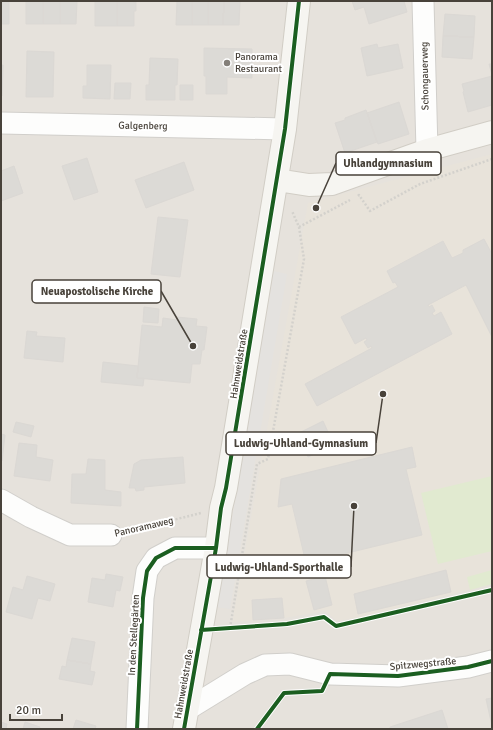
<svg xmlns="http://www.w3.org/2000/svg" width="493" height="730" viewBox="0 0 493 730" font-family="Signika,sans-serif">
<rect width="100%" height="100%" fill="#f3f1ee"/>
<path fill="#e6e2dc" d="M1,1H492V729H1Z"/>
<path fill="#e8e3da" d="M492,154V584L361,617L337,621L325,611L284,618L232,622L308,203Z"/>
<path fill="#e1ead0" d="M492,476V551L438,564L421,493Z
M492,570V584L470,590L467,577Z"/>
<path fill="#e4e2df" d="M274,271L287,274L230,609L217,607Z"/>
<path fill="#dcdad6" stroke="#dbd8d4" d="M1,1H9V24H1Z
M26,1H43V24H26Z
M43,1H60V24H43Z
M60,1H77L76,24H60Z
M95,1H117V26H95Z
M117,1H134V3L136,2V11H134V26H117Z
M177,1H192V25H176Z
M192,1H208V25H192Z
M208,1H224L223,25H208Z
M224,1H240L239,25H223Z
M352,1H404L407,12L369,24L364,7L355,10Z
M445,14L475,16L474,37L443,36Z
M443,36L474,37L472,59L442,57Z
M377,44L378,48L398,44L403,68L367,76L361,48Z
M204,48L252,49V78L227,77V94H206V76H204Z
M27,51L54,52L53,97H26Z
M150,58L178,59L177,85H175V100H146V85H149Z
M489,64H492V75Z
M1,65H3L2,96H1Z
M87,65H111L110,99L83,98V86H87Z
M492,76V105L468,112L463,92L464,91L462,84Z
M115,83H131L130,99H114Z
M180,85H193V100H180Z
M399,102L409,134L378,144L367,113Z
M366,110L377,142L345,153L335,123L345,120V118Z
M87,158L98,192L74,200L62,166Z
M184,162L194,190L146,208L135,180Z
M14,166L23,193L1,201V171Z
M158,217L188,220L180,277L151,274Z
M484,239L492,254V337L466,285L428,305L429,307L432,305L435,311L432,313L434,316L441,312L452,334L317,406L305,384L372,348L371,346L368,348L364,342L367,340L366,338L355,344L341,317L398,287L395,282L393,283L387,271L443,241L452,258L463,253V250Z
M144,307L159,309L158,323L143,322Z
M177,317L197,319L196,326L207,327L204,350H202L200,364H192L190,383L137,378L142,325L162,327L163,318L177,320Z
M27,331L37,332L36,336L65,338L63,362L24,358Z
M103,362L138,366L137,378H144L143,386L101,382Z
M323,421L334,445L308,457L297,434Z
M16,422L34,426L31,437L13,432Z
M1,434L5,435L2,461H1Z
M19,443L37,445L36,457L53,460L50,481L14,476Z
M412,447L416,467L406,469L422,535L306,563L292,504L278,507L281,479Z
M183,457L185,483L144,487V490L136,491L135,488H129L134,464L141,460Z
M88,459L105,460V490L121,492V506L71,503L72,474H86Z
M446,570L451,592L358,614L354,594Z
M106,574L123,577L120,591L116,590L113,607L88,602L92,578L105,580Z
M27,576L55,584L50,601L38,598L32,619L6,612L13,587L23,590Z
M325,576L332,605L314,610L306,581Z
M282,598L284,618L253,620L252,600Z
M72,638L95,642L91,664L67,660Z
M67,660L91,664L90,671L95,672L92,685L59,679L62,666L66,667Z
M492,698V726L486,699Z
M442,710L448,729H390V727Z
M76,720L96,726L95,729H73Z
M1,722L7,724L6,729H1Z
M25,722L40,727L39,729H23Z"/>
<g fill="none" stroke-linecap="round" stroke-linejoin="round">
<defs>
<path id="street" d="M423,1L427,150
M1,123L285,129
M1,500L31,517L70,535H111
M188,709L245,674L265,665L290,664L330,674L398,676L468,667L492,661
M137,729L143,598L147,571L156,558L175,548H216"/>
<path id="secondary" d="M277,180L309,185L332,184L427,150L492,132
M184,729L216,548L221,508L226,488L285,129L299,1"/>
</defs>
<use href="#street" stroke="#d1cfcb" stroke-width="23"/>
<use href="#secondary" stroke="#d1cdc5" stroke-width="24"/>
<path stroke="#d3d1cc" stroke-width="2.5" stroke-dasharray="2 2" stroke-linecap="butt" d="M358,196L359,195L370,211L420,184L492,159
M299,227L350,200
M129,531L201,513
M230,628L257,464L268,459L304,259L299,227L292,211"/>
<use href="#street" stroke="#fdfdfc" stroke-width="21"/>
<use href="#secondary" stroke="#f6f5f1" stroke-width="22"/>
<defs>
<path id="cycleway" d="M201,630L287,624L324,617L336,626L492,590
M137,729L143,598L147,571L156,558L175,548H216
M184,729L216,548L221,508L226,488L285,129L299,1
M257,729L284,693L322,691L330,674L398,676L468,667L492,661"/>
</defs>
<use href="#cycleway" stroke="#fff" stroke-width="6"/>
<use href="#cycleway" stroke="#1b5e20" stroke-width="4"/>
</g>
<circle fill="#847f79" stroke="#fff" stroke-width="1.5" cx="227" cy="63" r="4"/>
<g text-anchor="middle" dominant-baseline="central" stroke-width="4" stroke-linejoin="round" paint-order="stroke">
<g font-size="10" fill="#48423a" stroke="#fff" text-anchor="start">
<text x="235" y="57">Panorama<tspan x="235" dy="12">Restaurant</tspan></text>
</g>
<g font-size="10" fill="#48423a" stroke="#fff">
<text transform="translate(425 76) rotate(-91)">Schongauerweg</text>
<text transform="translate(143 126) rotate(1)">Galgenberg</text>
<text transform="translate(239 364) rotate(-81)">Hahnweidstraße</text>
<text transform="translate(144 527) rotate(-13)">Panoramaweg</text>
<text transform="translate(134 635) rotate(-87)">In den Stellegärten</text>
<text transform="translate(423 664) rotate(-5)">Spitzwegstraße</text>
<text transform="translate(184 684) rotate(-80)">Hahnweidstraße</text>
</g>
</g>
<path fill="none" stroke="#48423a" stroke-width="1.5" d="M316 208L336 163M193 346L161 291M383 394L376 443M354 506L351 567"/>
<g fill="#48423a" stroke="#fff" stroke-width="1.5">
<circle cx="316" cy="208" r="4"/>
<circle cx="193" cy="346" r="4"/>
<circle cx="383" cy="394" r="4"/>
<circle cx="354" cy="506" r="4"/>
</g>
<g fill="#fff" stroke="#48423a" stroke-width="1.5">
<rect x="336" y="152" width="105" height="23" rx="4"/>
<rect x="32" y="280" width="129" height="23" rx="4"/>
<rect x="226" y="432" width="150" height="23" rx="4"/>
<rect x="207" y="555" width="144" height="23" rx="4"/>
</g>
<g font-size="11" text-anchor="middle" font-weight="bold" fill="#48423a">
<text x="388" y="167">Uhlandgymnasium</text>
<text x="97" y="295">Neuapostolische Kirche</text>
<text x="301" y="447">Ludwig-Uhland-Gymnasium</text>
<text x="279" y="571">Ludwig-Uhland-Sporthalle</text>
</g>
<rect width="493" height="730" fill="none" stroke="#48423a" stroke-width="4"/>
<path d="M10 714v6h52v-6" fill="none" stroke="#48423a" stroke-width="2"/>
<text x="16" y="714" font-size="12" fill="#48423a" stroke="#ffffff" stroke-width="3" paint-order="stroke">20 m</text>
</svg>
